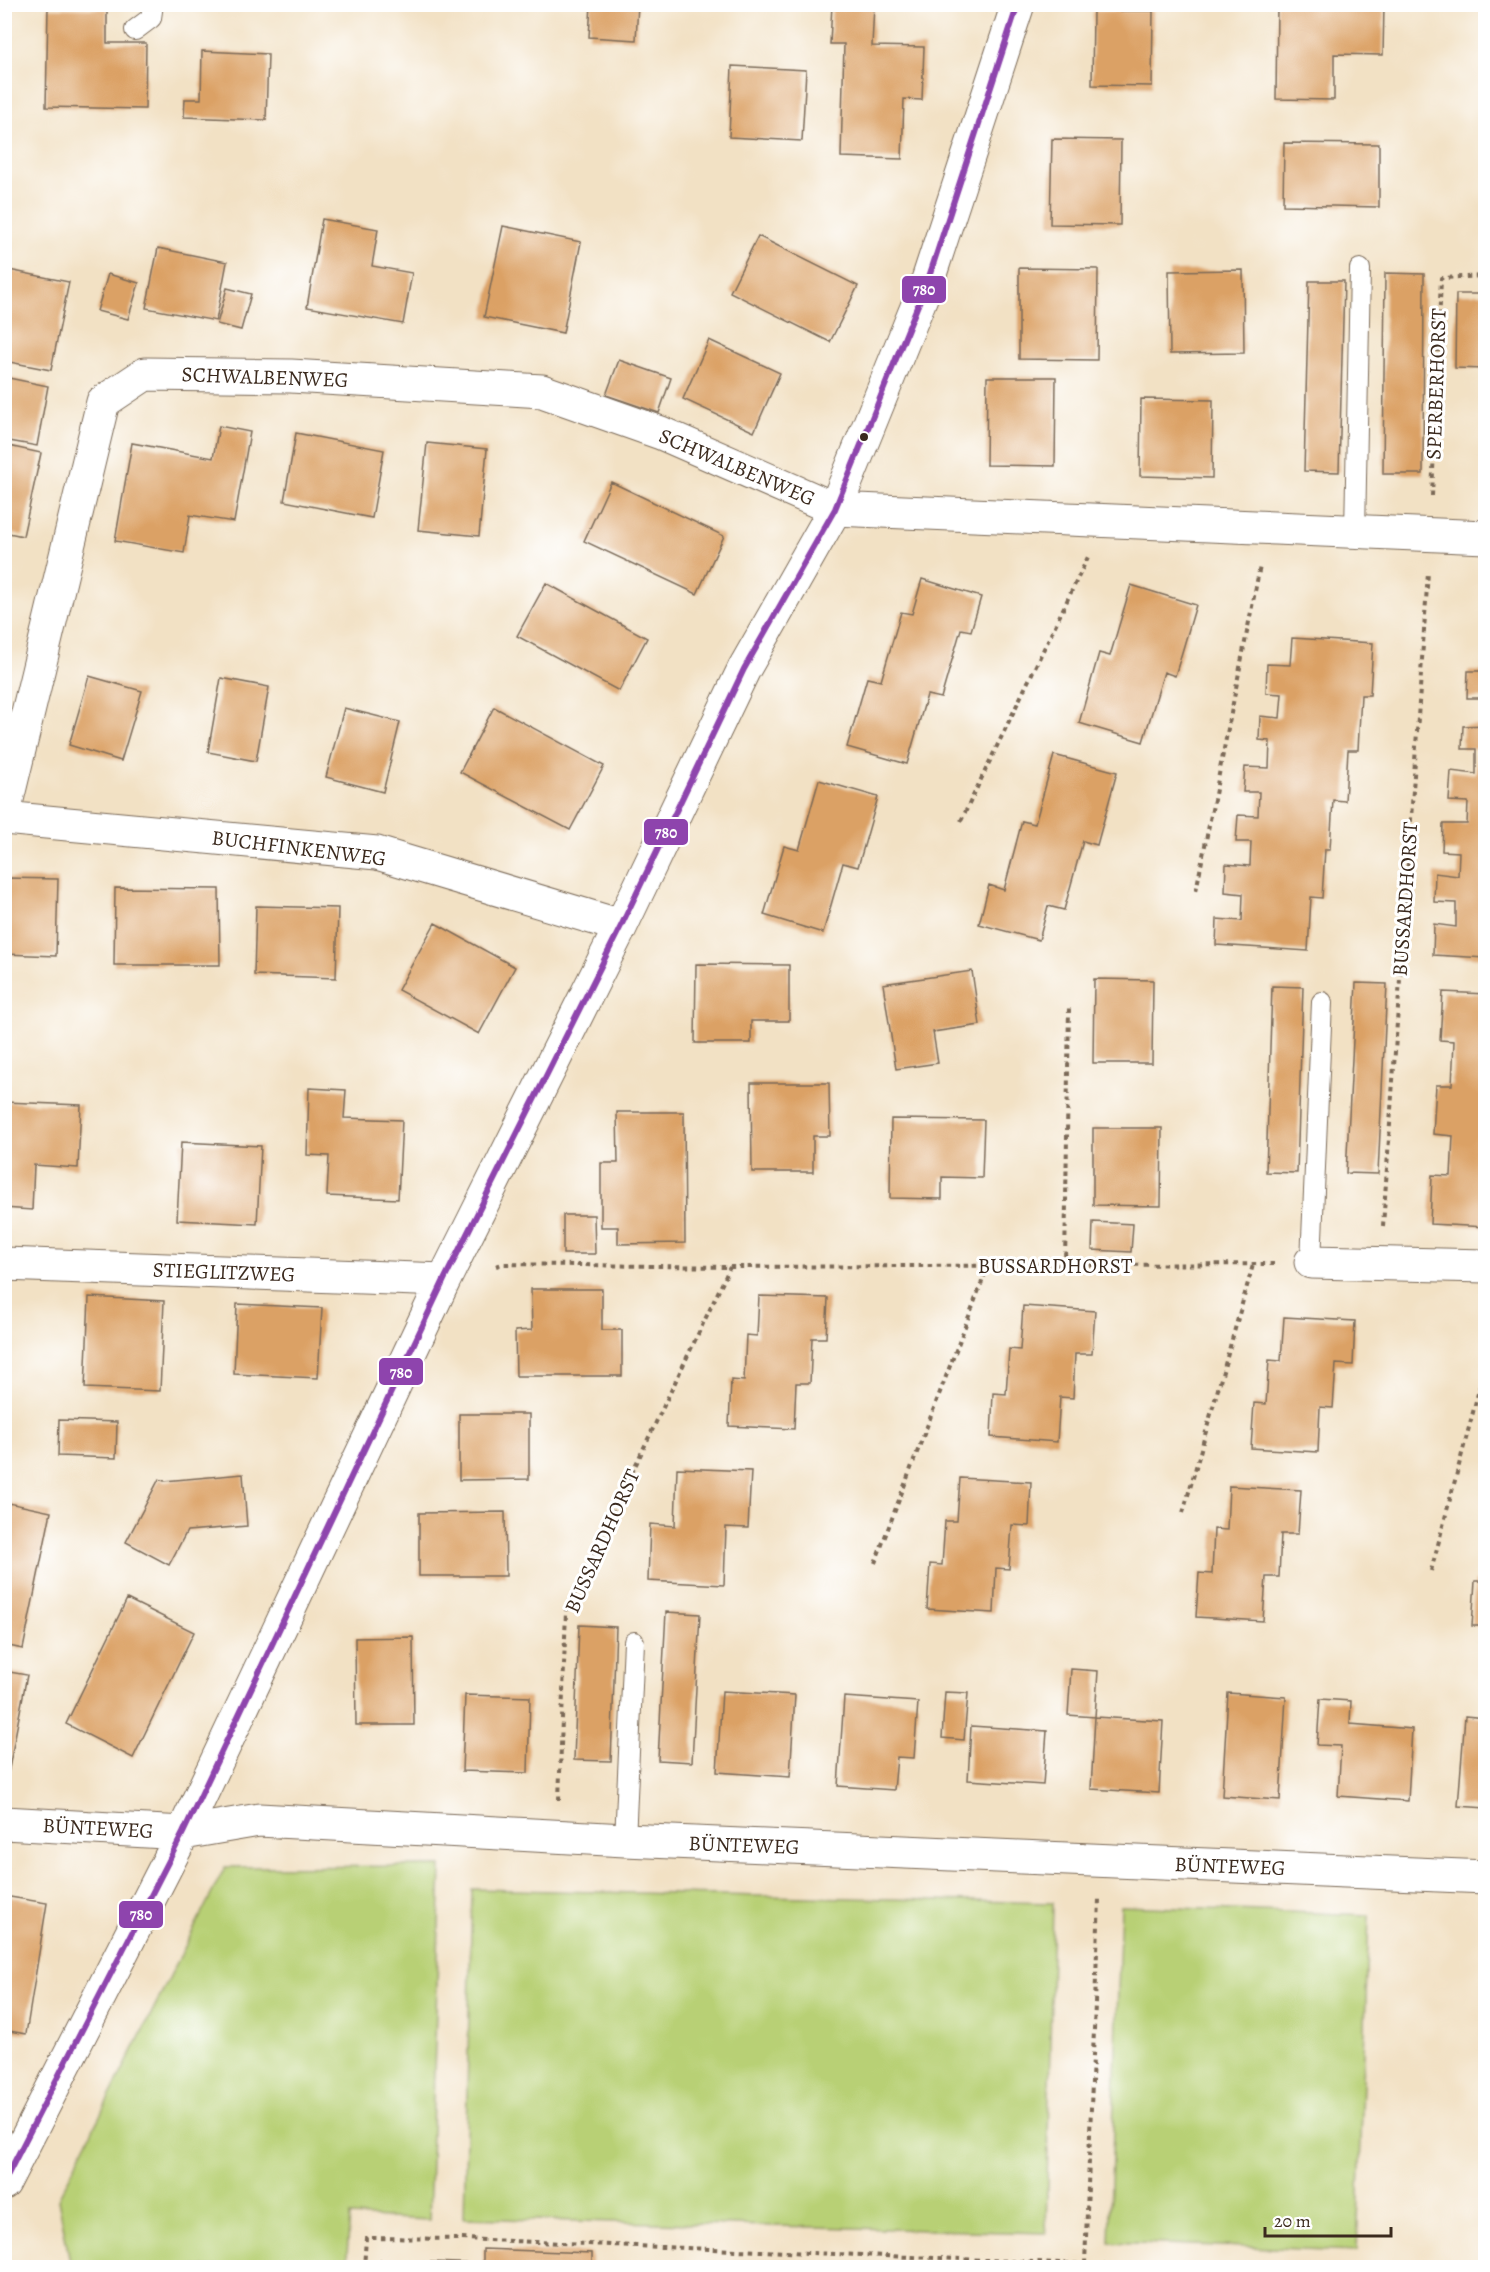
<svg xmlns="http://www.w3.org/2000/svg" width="1490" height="2272" viewBox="0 0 1490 2272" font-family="Alegreya,serif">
<rect width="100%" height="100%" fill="#fff"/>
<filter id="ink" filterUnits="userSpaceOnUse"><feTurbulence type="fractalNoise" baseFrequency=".0167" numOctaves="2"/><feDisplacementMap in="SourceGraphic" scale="12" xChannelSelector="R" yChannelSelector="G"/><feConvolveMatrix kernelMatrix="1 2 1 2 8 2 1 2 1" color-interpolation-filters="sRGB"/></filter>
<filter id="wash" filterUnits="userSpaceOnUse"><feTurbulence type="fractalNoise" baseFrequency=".008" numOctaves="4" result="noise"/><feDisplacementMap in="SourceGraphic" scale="24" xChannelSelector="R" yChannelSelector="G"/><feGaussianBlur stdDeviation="1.35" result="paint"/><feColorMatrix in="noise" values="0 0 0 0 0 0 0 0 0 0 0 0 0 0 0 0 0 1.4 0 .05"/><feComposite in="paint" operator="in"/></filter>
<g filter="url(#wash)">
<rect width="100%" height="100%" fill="#f2e1c4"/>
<path fill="#b8d075" stroke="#7a7d4a" stroke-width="1.5" d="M441,1866L429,2220L350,2216L346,2267H71L58,2199L225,1867Z
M472,1889L1053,1903L1046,2233L464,2218Z
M1121,1906L1369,1915L1357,2251L1109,2242Z"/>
<g id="blocks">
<path fill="#dba165" d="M591,4H638L636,40L589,37Z
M832,4H874L872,46L924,47L922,100L904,99L902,159L841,157L844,44H830Z
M1277,4H1384L1383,55L1334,54V100L1276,99Z
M48,8L107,9V43H146L145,109L46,107Z
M1093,11H1153L1152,86L1092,85Z
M202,51L268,54L266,120L184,117L185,99H201Z
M732,66L806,70L802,141L729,137Z
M1052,139L1121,140L1120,225L1050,224Z
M1284,143L1379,144V207L1283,205Z
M322,219L378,229L372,266L412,273L403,324L307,307Z
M503,226L581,242L563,333L484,317Z
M758,236L858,286L830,342L730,292Z
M158,248L227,262L216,321L146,308Z
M1019,268L1098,269L1097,360L1019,359Z
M4,269L69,282L51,370L4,361Z
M1243,270L1244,353L1170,354L1169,271Z
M1385,273L1424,274L1423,474H1383Z
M108,274L139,283L128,319L97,311Z
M1309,281H1344L1339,472L1304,471Z
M227,288L251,294L241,330L217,324Z
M1456,294H1486V369L1455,368Z
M709,340L780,373L754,432L683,399Z
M619,360L671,378L659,413L606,395Z
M4,377L48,386L37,446L4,440Z
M987,377H1056L1055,466L986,465Z
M1141,399L1213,400L1212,478L1140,476Z
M219,426L250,432L234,522L190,515L184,553L115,541L132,443L213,458Z
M296,433L384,450L372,518L284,501Z
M427,443L487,449L479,536L418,530Z
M4,445L41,453L23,536L4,532Z
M611,482L724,536L697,594L584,541Z
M922,579L981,597L971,631L961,629L941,698L927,695L907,764L847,747L867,678L881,681L901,612L912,614Z
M546,583L647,638L619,691L517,636Z
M1131,585L1196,605L1175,676L1164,672L1143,742L1079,723L1099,653L1110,656Z
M1292,638L1373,643L1370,695H1361L1358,750H1348L1345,801L1333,800L1330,849H1325L1322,898L1311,897L1308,951L1216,945L1217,919L1242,921L1243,894L1225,892L1226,864L1250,866L1251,842H1236L1238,815L1258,816L1259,792H1243L1245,767L1269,768L1270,741L1259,740L1260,716L1280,718L1282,694L1266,693L1267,664L1290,665Z
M1468,671H1486V698H1467Z
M89,676L142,691L121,761L69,745Z
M221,678L269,687L256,761L208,752Z
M494,707L604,766L570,830L460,772Z
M344,708L400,722L383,792L326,777Z
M1486,725V958L1433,955L1434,924L1456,927V903L1434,902L1435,873L1458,876L1459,852L1442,851L1443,824H1467L1468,802L1449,801L1451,771L1476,774V749H1462L1463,726Z
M1054,755L1117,772L1097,845L1083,841L1064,910L1048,906L1039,940L979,924L989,885L1004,890L1022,821L1035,824Z
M819,780L878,797L858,867L843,863L823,933L764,915L784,846L799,850Z
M5,878L58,879L56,956L5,954Z
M115,888L219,889L220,965H114Z
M256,906L338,908L336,978L254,975Z
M435,923L515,967L479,1034L398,990Z
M696,964L789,965V1021H751V1043H695Z
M972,971L980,1025L933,1032L938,1063L896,1069L883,984Z
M1094,979L1153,980L1152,1063H1093Z
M1356,983L1387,984L1378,1174L1346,1173Z
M1272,986L1303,987L1297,1173L1266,1172Z
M1443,992L1486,994V1227L1430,1224L1432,1175L1451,1176L1453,1136L1433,1134L1436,1085H1452L1454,1041L1440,1040Z
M751,1083H829L830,1136H813V1172H752Z
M309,1088L346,1090L344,1118L402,1120L398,1199L327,1196L329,1156L307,1155Z
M4,1102L81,1105L78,1168L34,1165L32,1210L4,1208Z
M617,1112H684L685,1243L618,1244V1227H601V1163H618Z
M891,1119L984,1120L982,1178L942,1177V1199L890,1198Z
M1093,1128H1162L1161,1206L1093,1205Z
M181,1142L261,1146L257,1224L177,1220Z
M563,1215H594L595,1254H563Z
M1093,1222L1133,1224L1131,1252L1092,1250Z
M531,1289H602V1330H622V1376H516L515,1331L532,1330Z
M759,1296L828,1298L826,1338H812L810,1383H796L794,1429L729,1426L731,1380L744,1381L746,1335L757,1336Z
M89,1297L164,1301L160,1391L85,1388Z
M237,1304L322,1308L318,1378L234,1374Z
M1023,1306L1095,1311L1092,1354H1075L1073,1398L1060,1397L1057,1442L991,1437L993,1393L1006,1394L1009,1349L1020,1350Z
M1284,1317L1355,1321L1353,1365L1336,1364L1333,1408L1320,1407L1318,1452L1251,1448L1254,1403L1266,1404L1269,1360L1281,1361Z
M459,1414H529V1479L459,1480Z
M59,1420L117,1422L116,1458L58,1456Z
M677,1468L751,1471L748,1528L726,1527L724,1585L648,1581L650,1524L675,1526Z
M243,1474L247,1526L187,1531L169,1565L126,1542L159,1479L164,1481Z
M960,1478L1031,1482L1029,1526L1012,1525L1009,1569L996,1568L994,1613L927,1609L930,1564L942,1565L945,1521H957Z
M1229,1486L1301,1490L1298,1534H1281L1279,1577H1266L1263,1621L1196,1617L1199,1573L1212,1574L1214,1529L1227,1530Z
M4,1502L51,1512L23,1649L4,1645Z
M505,1512L506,1576H419V1513Z
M1475,1581H1486V1626H1472Z
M127,1599L194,1632L133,1758L66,1724Z
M666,1612L700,1614L692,1762L658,1760Z
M579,1625L616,1627L611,1761L574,1760Z
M413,1637L414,1725H356L355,1638Z
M1071,1669L1098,1671L1095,1717L1068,1715Z
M4,1671L27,1675L7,1779H4Z
M722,1691L795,1695L790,1777L717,1772Z
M945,1692L968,1693L964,1740L942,1738Z
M1228,1693L1286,1697L1280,1800L1222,1796Z
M465,1695L530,1697L528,1773L462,1771Z
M844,1697L918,1702L914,1758L897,1757L894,1790L838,1786Z
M1320,1699L1351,1701L1350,1724L1412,1729L1408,1801L1338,1796L1341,1746L1317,1745Z
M1465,1716L1486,1718V1808L1458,1806Z
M1095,1717L1163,1721L1159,1793L1091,1789Z
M971,1726L1047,1731L1043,1785L968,1780Z
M4,1896L47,1903L26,2034L4,2030Z
M483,2249L592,2253V2268H381V2260L483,2264Z"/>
</g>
</g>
<g filter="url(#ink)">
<use href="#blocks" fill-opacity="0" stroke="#7b6a58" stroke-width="1.5"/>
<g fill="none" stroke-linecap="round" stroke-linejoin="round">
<defs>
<path id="service" d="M135,30L151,18L153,4
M1355,532L1360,269
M1311,1262L1322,1002
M625,1840L634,1642"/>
<path id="minor" d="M4,812L103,402L145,374L291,376L542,391L661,433L835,509L1486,537
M4,818L377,853L621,926
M1311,1262L1486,1266
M4,1264L444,1280
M4,1823L183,1833L259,1820L625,1840L1486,1877
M4,2183L183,1833L444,1280L621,926L744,669L835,509L928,280L1018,4"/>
</defs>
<use href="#service" stroke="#7b6a58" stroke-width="22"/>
<use href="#minor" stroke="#7b6a58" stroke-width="35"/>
<path stroke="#7b6a58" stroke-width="4" stroke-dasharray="4.5 4.5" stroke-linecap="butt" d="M1432,496L1441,278L1486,276
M961,821L1088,557
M1196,891L1260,566
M1383,1226L1428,572
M1065,1265L1069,1006
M496,1266L502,1264L730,1267L1274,1264
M1183,1513L1253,1265
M875,1563L988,1266
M1431,1571L1486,1363
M559,1800L566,1611L730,1267
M1085,2264L1099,1899
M364,2268L366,2238L462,2239L1185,2268"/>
<use href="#service" stroke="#fff" stroke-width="20"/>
<use href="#minor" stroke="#fff" stroke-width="33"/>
<defs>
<path id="bus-1" d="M4,2182L183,1833L444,1280L621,926L744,669L835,509L928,280L1018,4"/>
</defs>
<use href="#bus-1" stroke="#fff" stroke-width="10"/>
<use href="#bus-1" stroke="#8e44ad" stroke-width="6"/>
</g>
</g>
<circle fill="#3b2a1e" stroke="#fff" stroke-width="2" cx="864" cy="437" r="5"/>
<g text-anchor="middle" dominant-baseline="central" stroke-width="6" stroke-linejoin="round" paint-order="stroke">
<g font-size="21" fill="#3b2a1e" stroke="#fff">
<text transform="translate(265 377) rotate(2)">SCHWALBENWEG</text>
<text transform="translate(1436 384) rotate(-88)">SPERBERHORST</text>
<text transform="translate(737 467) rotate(23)">SCHWALBENWEG</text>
<text transform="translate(299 848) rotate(7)">BUCHFINKENWEG</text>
<text transform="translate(1405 899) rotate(-86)">BUSSARDHORST</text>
<text x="1055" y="1266">BUSSARDHORST</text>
<text transform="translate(224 1272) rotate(2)">STIEGLITZWEG</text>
<text transform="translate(602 1541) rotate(-66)">BUSSARDHORST</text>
<text transform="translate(98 1828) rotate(3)">BÜNTEWEG</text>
<text transform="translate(744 1845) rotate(2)">BÜNTEWEG</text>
<text transform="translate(1230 1866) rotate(2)">BÜNTEWEG</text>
</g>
</g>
<g stroke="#fff" stroke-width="2">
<rect x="901" y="275" width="46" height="29" rx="6" fill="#8e44ad"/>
<rect x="643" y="818" width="46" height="28" rx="6" fill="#8e44ad"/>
<rect x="378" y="1357" width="46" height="29" rx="6" fill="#8e44ad"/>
<rect x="118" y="1900" width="46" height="29" rx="6" fill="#8e44ad"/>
</g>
<g font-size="16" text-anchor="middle" font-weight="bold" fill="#fff">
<text x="924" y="295">780</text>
<text x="666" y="838">780</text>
<text x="401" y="1378">780</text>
<text x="141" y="1920">780</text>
</g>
<rect width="1490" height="2272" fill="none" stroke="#fff" stroke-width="24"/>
<path d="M1265 2227v9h126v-9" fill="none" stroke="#3b2a1e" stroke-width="3"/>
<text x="1274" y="2227" font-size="18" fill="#3b2a1e" stroke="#ffffff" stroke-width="4.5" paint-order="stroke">20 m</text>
</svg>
